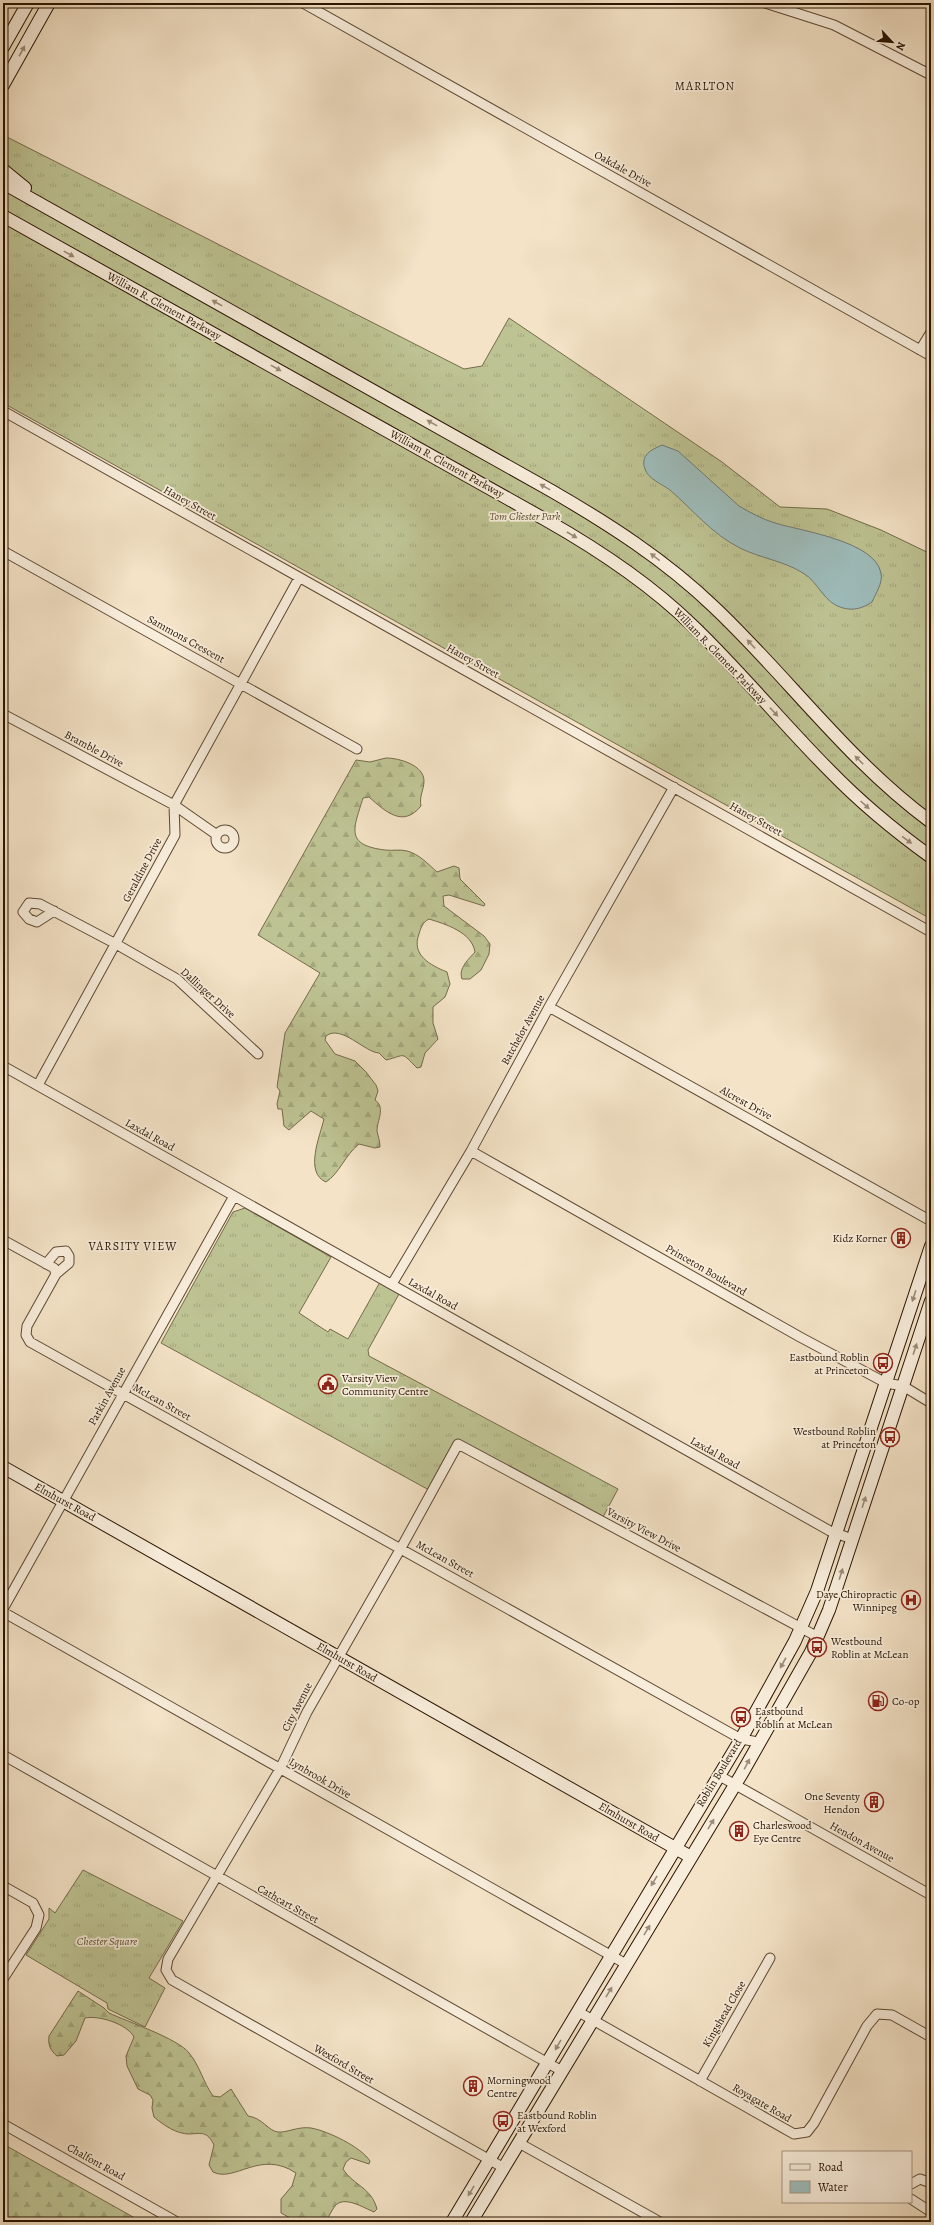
<svg xmlns="http://www.w3.org/2000/svg" width="934" height="2225" viewBox="0 0 934 2225" font-family="Alegreya,serif">
<defs>
<pattern id="grass-tufts" width="24" height="20" patternUnits="userSpaceOnUse"><rect width="24" height="20" fill="#bec393"/><path d="M3 7l-1-3M5 7V3M7 7l1-3M15 17l-1-3M17 17v-4M19 17l1-3" fill="none" stroke="#a3a77d"/></pattern>
<pattern id="forest-firs" width="22" height="20" patternUnits="userSpaceOnUse"><rect width="22" height="20" fill="#bec393"/><path d="M5 1l3.5 6h-7zM16 11l3.5 6h-7z" fill="#a3a77d"/></pattern>
</defs>
<rect width="100%" height="100%" fill="#f4e3c7"/>
<filter id="stains"><feTurbulence type="fractalNoise" baseFrequency=".005" numOctaves="4"/><feColorMatrix values="0 0 0 0 .2 0 0 0 0 .09 0 0 0 0 .02 0 0 0 .5 -.17"/></filter>
<radialGradient id="worn" r=".72"><stop offset=".6" stop-color="#630" stop-opacity="0"/><stop offset="1" stop-color="#630" stop-opacity=".3"/></radialGradient>
<path fill="url(#grass-tufts)" stroke="#746c4a" d="M3,135L464,369L482,366L509,318L722,462L780,507L827,509L881,530L931,554V919L3,403Z
M245,1208L331,1257L299,1313L328,1332L330,1329L348,1339L380,1282L399,1294L368,1350L369,1356L618,1489L603,1517L456,1440L429,1490L161,1343L233,1212Z
M83,1870L183,1921L149,1978L165,1988L145,2027L108,2009L107,2003L26,1955L49,1919V1908L55,1913Z"/>
<path fill="url(#forest-firs)" stroke="#746c4a" d="M386,758C399,758 424,765 424,781C424,790 419,796 421,806C403,828 386,812 369,797L363,798C354,828 344,845 385,850C392,851 400,849 407,851C419,854 428,864 437,872L454,866L459,868L460,879L485,904L484,906L449,895L443,896L444,906L484,936L490,944L489,954L481,970L470,979H462C458,968 469,959 475,952C472,932 445,924 429,919C423,922 421,927 419,934C411,955 430,965 447,972L450,984L445,997L433,1007V1023L438,1039L425,1053L421,1067L417,1068C400,1051 407,1055 386,1060L379,1053C364,1052 341,1024 326,1036L325,1040L335,1054L355,1061L366,1072L376,1085L378,1091L375,1100C386,1108 377,1120 377,1131C378,1136 380,1141 380,1147L375,1148L359,1144C345,1155 339,1174 326,1182C304,1173 320,1136 324,1119L311,1111L289,1130L284,1126L282,1109H278L277,1104L280,1091L277,1087L285,1033L320,973L258,935L356,760L370,762Z
M78,1991L104,2008L109,2013C126,2021 179,2039 189,2053C200,2066 203,2082 213,2096L220,2097L231,2089L248,2116C263,2118 268,2131 278,2132C286,2133 299,2126 311,2128C328,2131 361,2147 370,2161L369,2164L351,2158L346,2162L343,2169C354,2186 371,2187 377,2209L374,2212C364,2208 344,2195 335,2206C331,2211 329,2217 325,2222H298L281,2213V2199L292,2186L296,2173C260,2149 235,2183 213,2172L209,2165L214,2145C205,2126 196,2137 182,2133C172,2131 161,2123 154,2117L152,2108L153,2100L150,2095L138,2089L127,2066L126,2056L134,2037C127,2024 99,2015 85,2018L76,2041L64,2055L57,2056C50,2050 48,2045 49,2036Z
M3,2144L142,2222H3Z"/>
<path fill="#9ebdbc" stroke="#6f7971" d="M662,445L678,451L739,506C751,513 762,519 775,523C801,531 875,541 881,573C883,583 876,593 872,602C863,608 854,611 843,608C823,603 819,582 803,573C784,561 760,558 740,548C712,534 694,511 670,490C662,484 648,479 645,469C640,455 651,450 662,445Z"/>
<g fill="none" stroke-linecap="round" stroke-linejoin="round">
<defs>
<path id="street" d="M303,3L931,356
M765,3L834,25L931,75
M920,350L931,332
M3,411L931,932
M3,551L357,749
M3,714L174,805L217,835
M216 839a9 9 0 1 1 18 0a9 9 0 1 1-18 0Z
M54,911L37,922L29,919L23,912L29,903L40,904L116,944L177,979L258,1054
M549,1007L931,1221
M3,1066L830,1531L852,1539
M38,1085L175,835L174,805L299,578
M471,1151L800,1337L886,1383L903,1386L931,1403
M3,1240L54,1268L56,1274L27,1326L26,1335L30,1342L741,1739L758,1742
M46,1264L56,1252L66,1251L69,1256V1263L56,1274
M392,1284L471,1151L549,1007L674,787
M3,1609L234,1196
M3,1612L626,1964
M3,1755L562,2071
M718,1775L931,1895
M3,1886L33,1903L39,1915L36,1928L3,1979
M577,2011L794,2134L807,2132L814,2123L867,2026L877,2014L892,2015L931,2037
M700,2081L770,1958
M3,2124L177,2222
M519,2143L660,2222
M504,2168L172,1980L166,1970L168,1959L280,1769L307,1712L401,1548L458,1444L818,1637
M911,2184L920,2179L931,2183
M911,2199L931,2212"/>
<path id="secondary" d="M3,47L28,3
M3,85L49,3
M3,170L25,188
M3,183L550,490C609,524 665,560 714,607C788,677 848,761 931,822
M3,216L546,520C599,550 650,584 693,626C741,672 783,724 830,771C861,803 895,831 931,857
M3,1467L691,1857
M452,2222L741,1739L795,1641L817,1591L931,1246
M471,2222L741,1775L811,1652L829,1610L931,1301"/>
</defs>
<use href="#street" stroke="#5c4832" stroke-width="11"/>
<use href="#secondary" stroke="#291400" stroke-width="14"/>
<use href="#street" stroke="#f8eddb" stroke-width="9"/>
<use href="#secondary" stroke="#f8eddb" stroke-width="12"/>
</g>
<defs><path id="oneway-solid" d="M-6-.8H1V-3.2L6.5 0L1 3.2V.8H-6Z"/></defs>
<g fill="#9b8b78">
<use href="#oneway-solid" transform="translate(22 51) rotate(-61)"/>
<use href="#oneway-solid" transform="translate(69 254) rotate(29)"/>
<use href="#oneway-solid" transform="translate(217 303) rotate(-151)"/>
<use href="#oneway-solid" transform="translate(276 368) rotate(29)"/>
<use href="#oneway-solid" transform="translate(432 423) rotate(-151)"/>
<use href="#oneway-solid" transform="translate(545 487) rotate(-151)"/>
<use href="#oneway-solid" transform="translate(572 535) rotate(30)"/>
<use href="#oneway-solid" transform="translate(655 557) rotate(-142)"/>
<use href="#oneway-solid" transform="translate(751 644) rotate(-133)"/>
<use href="#oneway-solid" transform="translate(774 712) rotate(47)"/>
<use href="#oneway-solid" transform="translate(859 760) rotate(-135)"/>
<use href="#oneway-solid" transform="translate(865 805) rotate(42)"/>
<use href="#oneway-solid" transform="translate(907 840) rotate(36)"/>
<use href="#oneway-solid" transform="translate(914 1296) rotate(108)"/>
<use href="#oneway-solid" transform="translate(915 1349) rotate(-72)"/>
<use href="#oneway-solid" transform="translate(864 1502) rotate(-72)"/>
<use href="#oneway-solid" transform="translate(841 1574) rotate(-72)"/>
<use href="#oneway-solid" transform="translate(783 1663) rotate(119)"/>
<use href="#oneway-solid" transform="translate(747 1764) rotate(-62)"/>
<use href="#oneway-solid" transform="translate(711 1824) rotate(-59)"/>
<use href="#oneway-solid" transform="translate(654 1881) rotate(121)"/>
<use href="#oneway-solid" transform="translate(647 1930) rotate(-59)"/>
<use href="#oneway-solid" transform="translate(609 1992) rotate(-59)"/>
<use href="#oneway-solid" transform="translate(558 2045) rotate(120)"/>
<use href="#oneway-solid" transform="translate(471 2191) rotate(121)"/>
</g>
<defs>
<symbol id="building-ring" viewBox="-11 -11 22 22"><circle r="9.5" fill="#f8eddb" stroke="#8f2418" stroke-width="1.5"/><path d="M-4-6H4V6H1V3H-1V6H-4ZM-2.5-4.3h1.7v1.8h-1.7ZM.8-4.3h1.7v1.8H.8ZM-2.5-1h1.7V.8h-1.7ZM.8-1h1.7V.8H.8Z" fill="#8f2418"/></symbol>
<symbol id="bus-ring" viewBox="-11 -11 22 22"><circle r="9.5" fill="#f8eddb" stroke="#8f2418" stroke-width="1.5"/><path d="M-5-6H5V4H4V6H2V4H-2V6H-4V4H-5ZM-3.5-4V0h7V-4ZM-3.5 1.2v1.5H-2V1.2ZM2 1.2v1.5H3.5V1.2Z" fill="#8f2418"/></symbol>
<symbol id="civic-ring" viewBox="-11 -11 22 22"><circle r="9.5" fill="#f8eddb" stroke="#8f2418" stroke-width="1.5"/><path d="M-.6-6.5H3V-4.5H.6V-3L4-1V1h2V6H-6V1h2V-1L-.6-3ZM-1.2 2.5V6h2.4V2.5Z" fill="#8f2418"/></symbol>
<symbol id="hospital-ring" viewBox="-11 -11 22 22"><circle r="9.5" fill="#f8eddb" stroke="#8f2418" stroke-width="1.5"/><path d="M-5-5h3v3.5h4V-5h3V5h-3V1.5h-4V5h-3Z" fill="#8f2418"/></symbol>
<symbol id="fuel-ring" viewBox="-11 -11 22 22"><circle r="9.5" fill="#f8eddb" stroke="#8f2418" stroke-width="1.5"/><path d="M-5.5-6h7V0h2V4h1.3V-2.5L3-4.5l.8-.8L6-3V5H2.5V1h-1V6h-7ZM-4.2-4.7v3.2H.2V-4.7Z" fill="#8f2418"/></symbol>
</defs>
<g fill-rule="evenodd">
<use href="#building-ring" x="890" y="1227" width="22" height="22"/>
<use href="#bus-ring" x="872" y="1352" width="22" height="22"/>
<use href="#civic-ring" x="317" y="1373" width="22" height="22"/>
<use href="#bus-ring" x="879" y="1426" width="22" height="22"/>
<use href="#hospital-ring" x="900" y="1589" width="22" height="22"/>
<use href="#bus-ring" x="806" y="1636" width="22" height="22"/>
<use href="#fuel-ring" x="867" y="1690" width="22" height="22"/>
<use href="#bus-ring" x="730" y="1706" width="22" height="22"/>
<use href="#building-ring" x="863" y="1791" width="22" height="22"/>
<use href="#building-ring" x="728" y="1820" width="22" height="22"/>
<use href="#building-ring" x="462" y="2075" width="22" height="22"/>
<use href="#bus-ring" x="492" y="2110" width="22" height="22"/>
</g>
<g text-anchor="middle" dominant-baseline="central" stroke-width="3.5" stroke-linejoin="round" paint-order="stroke">
<g font-size="11" fill="#291400" stroke="#f8eddb">
<text transform="translate(623 169) rotate(29)">Oakdale Drive</text>
<text transform="translate(164 306) rotate(29)">William R. Clement Parkway</text>
<text transform="translate(447 464) rotate(29)">William R. Clement Parkway</text>
<text transform="translate(190 503) rotate(29)">Haney Street</text>
<text transform="translate(186 639) rotate(29)">Sammons Crescent</text>
<text transform="translate(720 656) rotate(46)">William R. Clement Parkway</text>
<text transform="translate(473 661) rotate(29)">Haney Street</text>
<text transform="translate(94 749) rotate(28)">Bramble Drive</text>
<text transform="translate(756 819) rotate(29)">Haney Street</text>
<text transform="translate(142 870) rotate(-62)">Geraldine Drive</text>
<text transform="translate(208 993) rotate(42)">Dallinger Drive</text>
<text transform="translate(523 1030) rotate(-61)">Batchelor Avenue</text>
<text transform="translate(746 1103) rotate(29)">Alcrest Drive</text>
<text transform="translate(150 1135) rotate(29)">Laxdal Road</text>
<text transform="translate(706 1270) rotate(30)">Princeton Boulevard</text>
<text transform="translate(433 1294) rotate(29)">Laxdal Road</text>
<text transform="translate(107 1396) rotate(-61)">Parkin Avenue</text>
<text transform="translate(162 1402) rotate(29)">McLean Street</text>
<text transform="translate(715 1453) rotate(29)">Laxdal Road</text>
<text transform="translate(65 1502) rotate(29)">Elmhurst Road</text>
<text transform="translate(644 1530) rotate(28)">Varsity View Drive</text>
<text transform="translate(445 1559) rotate(29)">McLean Street</text>
<text transform="translate(347 1662) rotate(30)">Elmhurst Road</text>
<text transform="translate(297 1707) rotate(-63)">City Avenue</text>
<text transform="translate(719 1773) rotate(-59)">Roblin Boulevard</text>
<text transform="translate(320 1778) rotate(30)">Lynbrook Drive</text>
<text transform="translate(629 1822) rotate(30)">Elmhurst Road</text>
<text transform="translate(862 1842) rotate(29)">Hendon Avenue</text>
<text transform="translate(288 1904) rotate(29)">Cathcart Street</text>
<text transform="translate(724 2014) rotate(-60)">Kingshead Close</text>
<text transform="translate(344 2064) rotate(30)">Wexford Street</text>
<text transform="translate(762 2103) rotate(30)">Royagate Road</text>
<text transform="translate(96 2162) rotate(29)">Chalfont Road</text>
</g>
<g font-size="11" font-style="italic" fill="#5d5133" stroke="#f8eddb">
<text x="525" y="516">Tom Chester Park</text>
<text x="107" y="1941">Chester Square</text>
</g>
<g font-size="11" fill="#291400" stroke="#f8eddb" text-anchor="start">
<text x="887" y="1238" text-anchor="end">Kidz Korner</text>
<text x="869" y="1357" text-anchor="end">Eastbound Roblin<tspan x="869" dy="13">at Princeton</tspan></text>
<text x="342" y="1378">Varsity View<tspan x="342" dy="13">Community Centre</tspan></text>
<text x="876" y="1431" text-anchor="end">Westbound Roblin<tspan x="876" dy="13">at Princeton</tspan></text>
<text x="897" y="1594" text-anchor="end">Daye Chiropractic<tspan x="897" dy="13">Winnipeg</tspan></text>
<text x="831" y="1641">Westbound<tspan x="831" dy="13">Roblin at McLean</tspan></text>
<text x="892" y="1701">Co-op</text>
<text x="755" y="1711">Eastbound<tspan x="755" dy="13">Roblin at McLean</tspan></text>
<text x="860" y="1796" text-anchor="end">One Seventy<tspan x="860" dy="13">Hendon</tspan></text>
<text x="753" y="1825">Charleswood<tspan x="753" dy="13">Eye Centre</tspan></text>
<text x="487" y="2080">Morningwood<tspan x="487" dy="13">Centre</tspan></text>
<text x="517" y="2115">Eastbound Roblin<tspan x="517" dy="13">at Wexford</tspan></text>
</g>
<g font-size="12" letter-spacing="1" fill="#291400" stroke="#f8eddb">
<text x="705" y="86">MARLTON</text>
<text x="133" y="1246">VARSITY VIEW</text>
</g>
</g>
<rect width="934" height="2225" fill="none" stroke="#f4e3c7" stroke-width="16"/>
<rect x="4" y="4" width="926" height="2217" fill="none" stroke="#291400" stroke-width="2"/>
<rect x="8" y="8" width="918" height="2209" fill="none" stroke="#291400"/>
<rect x="782" y="2151" width="130" height="52" fill="#f8eddb" stroke="#a59683"/>
<rect x="790" y="2164" width="20" height="6" fill="#f8eddb" stroke="#a59683"/>
<text x="818" y="2171" font-size="12" fill="#291400">Road</text>
<rect x="790" y="2181" width="20" height="12" fill="#9ebdbc" stroke="#a59683"/>
<text x="818" y="2191" font-size="12" fill="#291400">Water</text>
<g transform="translate(892 42) rotate(116)" stroke="#f8eddb" stroke-width="3" paint-order="stroke">
<path d="M0-3L7 15L0 10L-7 15Z" fill="#291400"/>
<text y="-6" font-size="11" font-weight="bold" text-anchor="middle" fill="#291400">N</text>
</g>
<rect width="100%" height="100%" filter="url(#stains)"/>
<rect width="100%" height="100%" fill="url(#worn)"/>
</svg>
